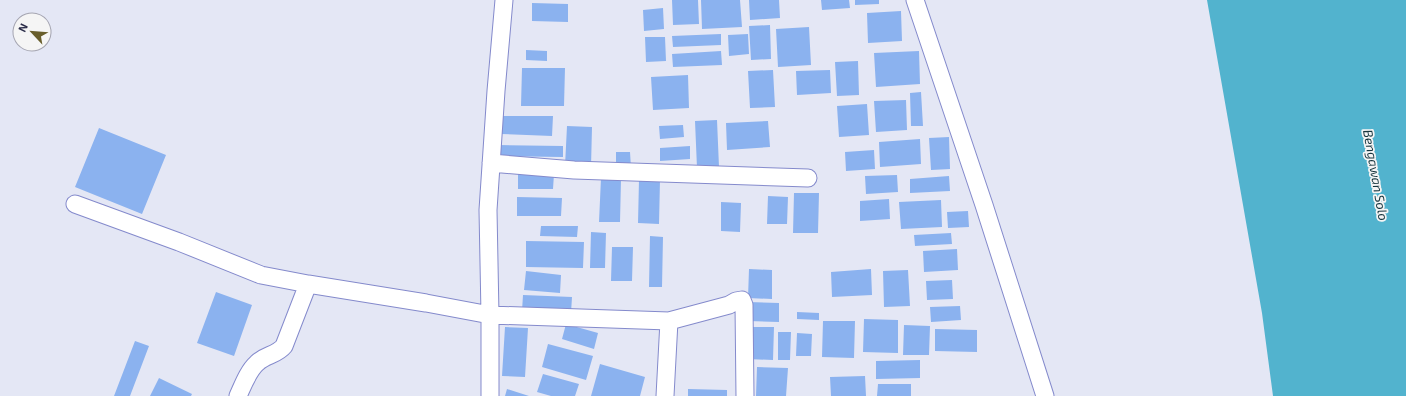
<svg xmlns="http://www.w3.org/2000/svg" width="1406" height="396" viewBox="0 0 1406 396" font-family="'Exo 2',sans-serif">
<rect width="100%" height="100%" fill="#e4e7f5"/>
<path fill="#52b3ce" d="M1207,0H1406V396H1273L1262,313Z"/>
<path fill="#8bb2ef" d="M672,0H698L699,24L673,25Z
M701,0H740L742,27L702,29Z
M749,0H779L780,18L750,20Z
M821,0H849L850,8L822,10Z
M855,0H879V4L855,5Z
M532,3L568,4V22L532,21Z
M663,8L664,29L644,31L643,10Z
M901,11L902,41L868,43L867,13Z
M770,25L771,59L751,60L749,26Z
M809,27L811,65L778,67L776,29Z
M721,34V45L673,47L672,36Z
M748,34L749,54L729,56L728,35Z
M645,37H665L666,61L646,62Z
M526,50L547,51V61L526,60Z
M721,51L722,65L673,67L672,54Z
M919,51L920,84L876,87L874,53Z
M858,61L859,95L837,96L835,62Z
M522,68H565L564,106H521Z
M773,70L775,107L750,108L748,71Z
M830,70L831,93L797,95L796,71Z
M688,75L689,108L653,110L651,77Z
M921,92L923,126H911L910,93Z
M906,100L907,130L876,132L874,101Z
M867,104L869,135L839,137L837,106Z
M501,116H553L552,136L501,134Z
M717,120L719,167L697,168L695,121Z
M768,121L770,147L727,150L726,123Z
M683,125L684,137L660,139L659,126Z
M567,126L592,127L591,167L565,166Z
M99,128L166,155L142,214L75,187Z
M949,137L950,169L931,170L929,138Z
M920,139L921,164L880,167L879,142Z
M499,145L563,146V157L498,156Z
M690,146V159L660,161V148Z
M874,150L875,169L846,171L845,152Z
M616,152H630L631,168L616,169Z
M518,173L554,174L553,189H518Z
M897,175L898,192L866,194L865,176Z
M949,176L950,191L910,193V179Z
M601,178L621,179L620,222H599Z
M639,180H660L659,224L638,223Z
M794,193H819L818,233H793Z
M768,196L788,197L787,224H767Z
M517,197L562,198L561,216H517Z
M889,199L890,219L860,221V201Z
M941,200L942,227L901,229L899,202Z
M721,202L741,203L740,232L721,231Z
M968,211L969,227L948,228L947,212Z
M541,226H578L577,237L540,236Z
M591,232L606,233L605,268H590Z
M951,233L952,244L915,246L914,235Z
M650,236L663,237L662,287H649Z
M526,241L584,242L583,268L526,267Z
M612,247H633L632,281H611Z
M957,249L958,270L924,272L923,251Z
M749,269L772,270V299L748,298Z
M871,269L872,295L832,297L831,272Z
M908,270L910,306L884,307L883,271Z
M526,271L561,275L560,293L524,290Z
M952,280L953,299L927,300L926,281Z
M216,292L252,305L234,356L197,343Z
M523,295L572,297L571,313L522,311Z
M748,302L779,303V322L748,321Z
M960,306L961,320L931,322L930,307Z
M797,312L819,313V320L797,319Z
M864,319L898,320V353L863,352Z
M823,321H855L854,358L822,357Z
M566,324L598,333L594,349L562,339Z
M904,325L930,326L929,355H903Z
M505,327L528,328L525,377L502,376Z
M749,327H774L773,360L748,359Z
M935,329L977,330V352L935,351Z
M778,332H791L790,360H778Z
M797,333L812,334L811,356H796Z
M135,341L149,346L130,396H114Z
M548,344L593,356L586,380L542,367Z
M920,360V378L876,379V361Z
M600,364L645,377L640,396H591Z
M757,367L788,368L786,396H756Z
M543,374L579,384L575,396H551L537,392Z
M865,376L866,396H831L830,377Z
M159,378L192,394L191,396H150Z
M878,384H911V396H877Z
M507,389L529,396H505Z
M688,389L727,390V396H688Z"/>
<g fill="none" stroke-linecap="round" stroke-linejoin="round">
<defs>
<path id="street" d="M915,0L984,205L1045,396
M491,163L574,170L808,178
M75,204L179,242L261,275L308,284L426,303L490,315L669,321L665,396
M669,321L729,305L736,301L742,300L744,305L745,396
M238,396C243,385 248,371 257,363C265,355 277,355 284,346L308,284
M490,396V315L488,210L496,91L504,0"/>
</defs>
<use href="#street" stroke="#848acc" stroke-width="19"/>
<use href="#street" stroke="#fff" stroke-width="17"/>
</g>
<g text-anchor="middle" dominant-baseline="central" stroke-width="3.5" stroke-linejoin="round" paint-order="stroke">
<g font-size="13" font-style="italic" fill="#17353e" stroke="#f5f5f5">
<text transform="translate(1376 175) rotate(80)">Bengawan Solo</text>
</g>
</g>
<g transform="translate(32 32) rotate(296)"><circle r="19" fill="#f5f5f5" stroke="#a5a5b1"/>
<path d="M0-3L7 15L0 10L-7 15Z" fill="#685e2b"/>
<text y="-6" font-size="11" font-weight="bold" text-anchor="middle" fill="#2c2e4a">N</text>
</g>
</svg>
